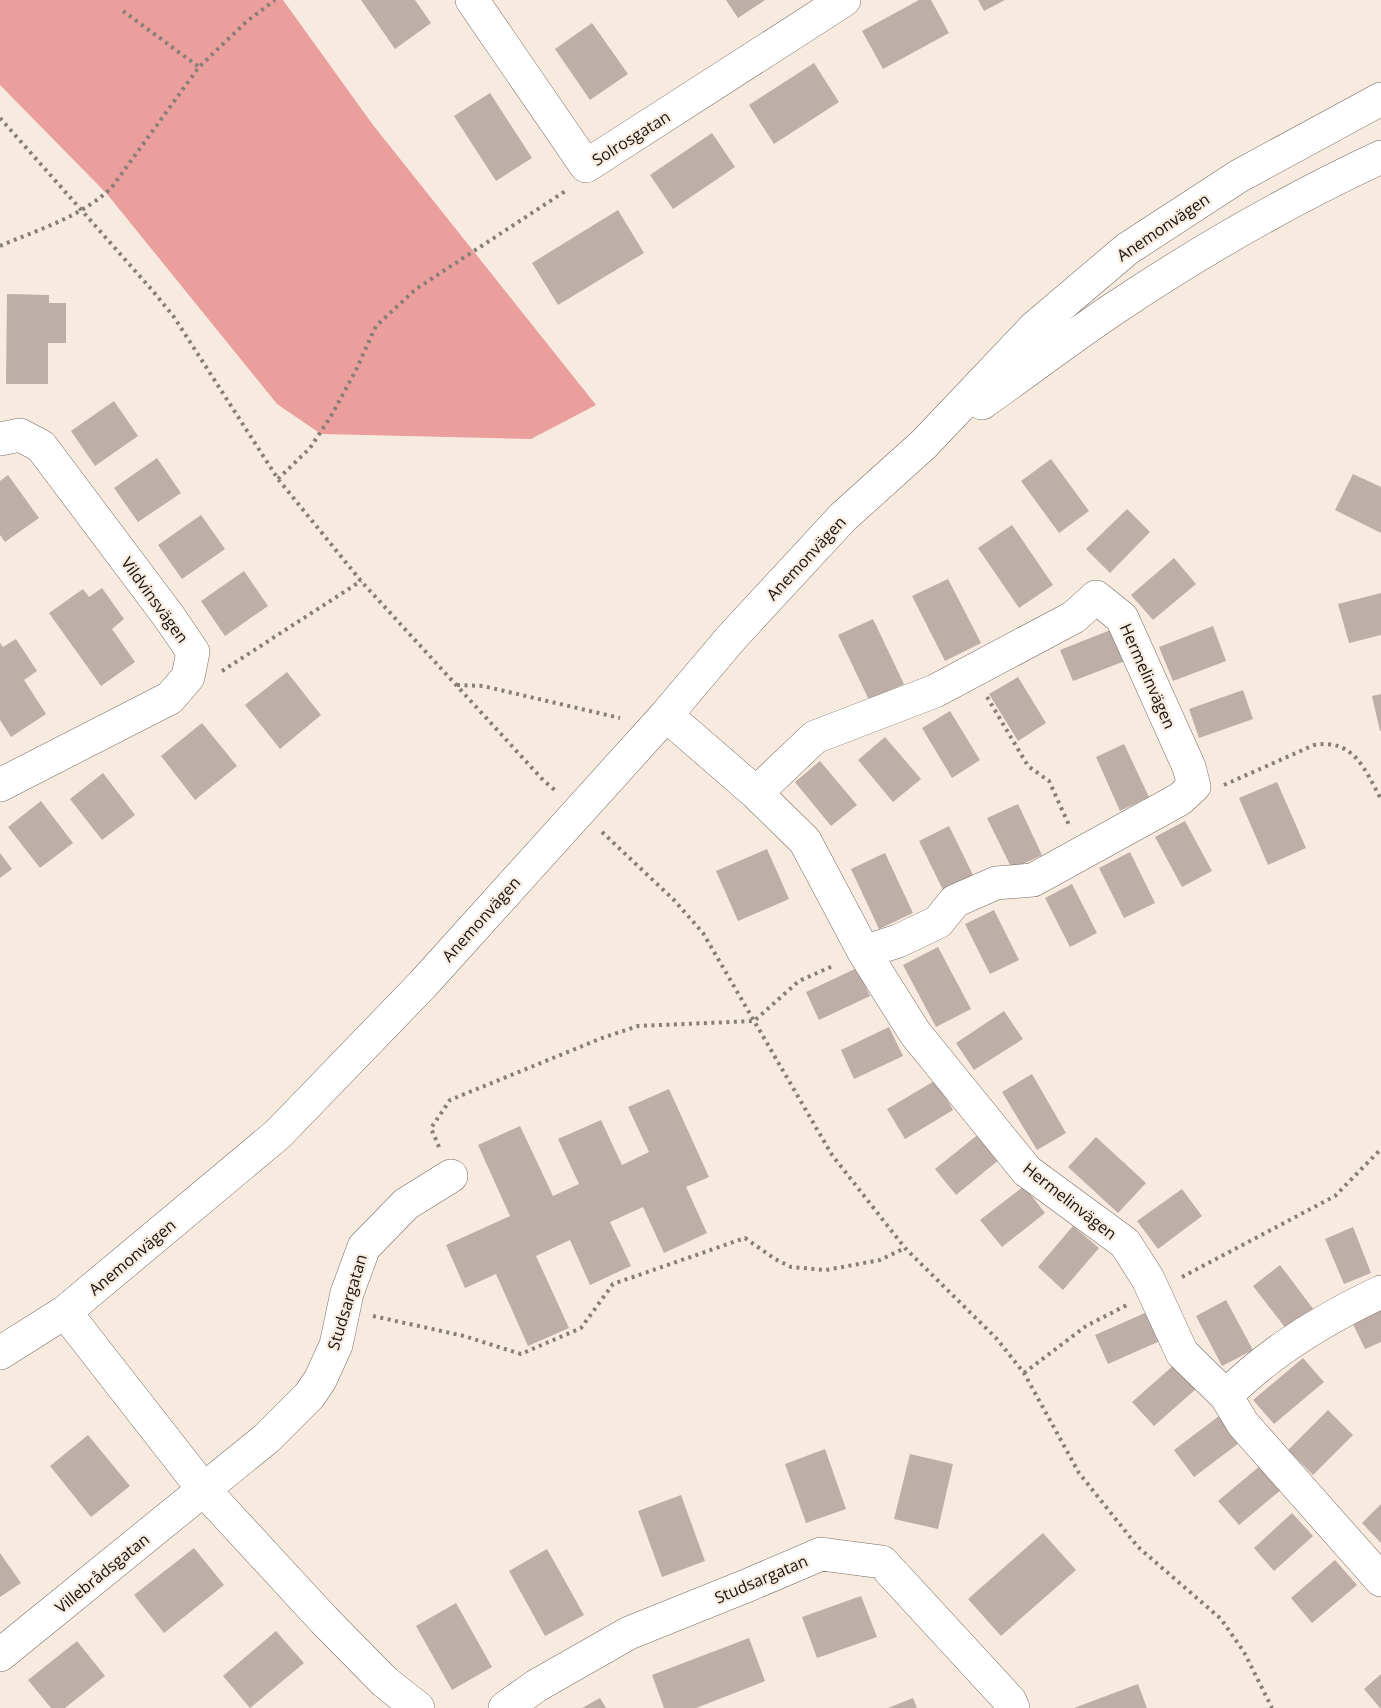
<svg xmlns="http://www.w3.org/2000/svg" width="1381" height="1708" viewBox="0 0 1381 1708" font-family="'Open Sans',sans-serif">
<rect width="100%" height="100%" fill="#f7ebe0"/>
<path fill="#ea9f9d" d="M0,0H283L373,125L596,405L531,439L321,434L277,404L107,194L0,85Z"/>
<path fill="#bdaea8" d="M361,0H415L431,23L395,49Z
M726,0H765L738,18Z
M919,0H931L949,33L883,69L862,31Z
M978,0H1005L984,11Z
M592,23L628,74L590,100L555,49Z
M814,63L839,102L774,144L749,105Z
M490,93L532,158L496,181L454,116Z
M712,133L735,167L673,209L650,175Z
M618,210L644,253L558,305L532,263Z
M7,294L49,295V303H66V343H48V384H6Z
M114,401L138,436L95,466L71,431Z
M157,458L181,493L138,522L114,488Z
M1051,459L1089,511L1059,533L1021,481Z
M1353,474L1381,487V533L1335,510Z
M8,475L39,518L5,542L0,535V481Z
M1127,509L1150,532L1110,573L1086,549Z
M201,515L225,549L182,579L158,545Z
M1012,525L1053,585L1019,608L978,548Z
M1174,558L1196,584L1153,620L1131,595Z
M244,571L268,606L225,636L201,601Z
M948,579L981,643L945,661L912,596Z
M102,588L124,619L112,629L135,662L101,686L49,613L83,589L89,597Z
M1381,593V635L1349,643L1338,604Z
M873,619L904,684L869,700L838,635Z
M1213,626L1226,661L1173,681L1159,647Z
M1113,629L1125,661L1073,681L1060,650Z
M16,639L37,671L24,680L46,714L11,737L0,720V643L3,647Z
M287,672L321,715L280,749L245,705Z
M1018,677L1046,723L1018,741L989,694Z
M1243,690L1253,719L1199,738L1189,709Z
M1381,694V731H1380L1372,696Z
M950,711L980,760L952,778L922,728Z
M202,723L237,766L195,800L161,756Z
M885,737L921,779L893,802L858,760Z
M1124,744L1149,797L1120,811L1096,757Z
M820,761L857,805L831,826L795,782Z
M103,773L135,815L102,840L70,799Z
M1277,782L1306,848L1268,865L1239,798Z
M41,801L73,843L40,868L8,827Z
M1018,804L1042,855L1012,869L987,818Z
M1185,821L1212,871L1182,887L1155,837Z
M949,826L974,877L944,892L919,841Z
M767,849L789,899L738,921L716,871Z
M1130,852L1155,903L1124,918L1099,868Z
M0,853L12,869L0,878Z
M885,853L913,913L879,929L851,869Z
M1072,884L1097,933L1070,947L1045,898Z
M994,910L1019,960L990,974L965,924Z
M938,947L971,1009L936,1027L903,965Z
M857,968L870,996L819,1020L806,992Z
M1004,1011L1023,1039L974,1070L956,1043Z
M889,1027L903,1056L854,1079L841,1050Z
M1032,1074L1066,1133L1037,1150L1002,1092Z
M936,1080L953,1110L905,1139L887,1109Z
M669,1089L709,1177L686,1187L707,1233L664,1253L643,1207L610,1222L631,1266L590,1285L570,1240L536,1256L569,1328L528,1346L496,1274L465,1288L446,1245L510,1216L478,1145L520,1126L553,1196L579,1184L558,1139L601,1120L622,1165L649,1152L628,1107Z
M980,1133L1000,1159L956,1195L935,1169Z
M1096,1137L1146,1183L1118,1213L1068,1167Z
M1024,1186L1045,1213L1002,1247L980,1220Z
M1182,1189L1202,1216L1158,1249L1137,1221Z
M1073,1226L1099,1248L1063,1290L1038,1267Z
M1353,1227L1371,1273L1344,1284L1325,1239Z
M1280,1265L1314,1310L1287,1330L1253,1286Z
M1226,1300L1253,1350L1222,1366L1196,1316Z
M1381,1308V1342L1365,1349L1352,1322Z
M1147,1312L1160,1341L1108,1364L1095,1335Z
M1303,1358L1324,1382L1274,1424L1253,1400Z
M1175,1364L1196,1389L1154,1426L1132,1402Z
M1328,1410L1353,1435L1313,1475L1288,1450Z
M1219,1416L1239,1443L1194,1477L1174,1450Z
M88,1435L130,1486L91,1517L50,1466Z
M825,1449L846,1509L806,1523L785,1464Z
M910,1454L953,1464L938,1529L894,1519Z
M1261,1465L1282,1489L1239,1525L1218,1501Z
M681,1495L705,1561L662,1577L638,1511Z
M1381,1504V1543L1362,1523Z
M1292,1513L1313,1536L1274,1571L1254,1548Z
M1043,1533L1076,1570L1001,1636L968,1599Z
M194,1548L224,1585L164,1633L134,1595Z
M547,1549L584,1615L545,1636L509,1571Z
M0,1553L21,1583L0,1597Z
M1335,1560L1357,1585L1312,1623L1291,1598Z
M861,1596L877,1637L817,1658L802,1617Z
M456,1603L492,1667L452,1690L416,1626Z
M276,1631L304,1663L250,1708L223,1676Z
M749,1638L765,1681L696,1708H664L652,1675Z
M77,1641L105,1676L65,1708H51L28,1680Z
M1381,1674V1708H1380L1364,1689Z
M1138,1684L1147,1708H1074Z
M600,1698L606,1708H582Z
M913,1698L917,1708H888Z"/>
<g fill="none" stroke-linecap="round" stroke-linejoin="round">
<defs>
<path id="minor" d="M472,0L586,166L844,0
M982,403C1026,372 1070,338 1115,308C1200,251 1289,200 1381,157
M0,439L20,435L41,446L170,618L193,652L188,677L170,698L0,785
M666,715L756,793L805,841L864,952L915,1033L1027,1171L1125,1243L1148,1279L1182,1353L1226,1396L1243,1424L1381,1580
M756,793L815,737L935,691L1074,617L1096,597L1122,618L1189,767L1194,786L1180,799L1033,880L996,883L955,901L938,922L898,941L864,952
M65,1312L204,1490L324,1620L385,1682L418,1708
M0,1353L65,1312L278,1134L423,984L666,715L732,637L843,517L924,444L1034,328L1127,249L1239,176L1381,99
M1226,1396C1269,1352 1326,1318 1381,1292
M0,1655L267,1438L309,1396L320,1380L336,1345L347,1293L364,1247L406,1204L451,1176
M505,1708L536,1686L629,1633L746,1586L821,1554L882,1562L1010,1701L1013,1708"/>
</defs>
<use href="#minor" stroke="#766c62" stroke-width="34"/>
<path stroke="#877f77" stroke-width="4" stroke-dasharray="3 4.5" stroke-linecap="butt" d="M123,11L199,67
M0,118L152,290L174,317L278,479L361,581L543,780L556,791
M0,246C39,229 82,217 112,187L199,67L246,22L275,0
M278,479L310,448L331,416L355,372L376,326L416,289L567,190
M222,671L361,581
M457,685L483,686L620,718
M987,697L1028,766L1049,781L1069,825
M1224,785L1314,745C1354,738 1365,770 1381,799
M602,832L674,900L703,933L832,1155L905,1248L996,1338L1024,1373L1079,1473L1138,1547L1221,1619L1244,1652L1272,1708
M439,1147L431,1128L450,1100L602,1038L638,1026L754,1021L799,981L835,965
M1182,1277L1335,1196L1381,1149
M373,1316L464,1336L521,1354L581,1328L613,1284L745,1238L775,1259L791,1267L826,1270L880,1260L905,1248
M1024,1373L1086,1326L1127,1305"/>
<use href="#minor" stroke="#fff" stroke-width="33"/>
</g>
<g text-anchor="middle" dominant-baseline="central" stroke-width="4.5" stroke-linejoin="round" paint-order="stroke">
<g font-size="16" fill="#17130f" stroke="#f7ebe0">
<text transform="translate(631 138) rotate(-32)">Solrosgatan</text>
<text transform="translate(1163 227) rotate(-34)">Anemonvägen</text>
<text transform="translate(806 558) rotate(-47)">Anemonvägen</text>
<text transform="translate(155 600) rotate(54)">Vildvinsvägen</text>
<text transform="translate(1148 676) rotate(66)">Hermelinvägen</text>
<text transform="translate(481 919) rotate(-48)">Anemonvägen</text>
<text transform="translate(1070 1201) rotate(38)">Hermelinvägen</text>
<text transform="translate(132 1257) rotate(-40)">Anemonvägen</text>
<text transform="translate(347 1302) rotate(-73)">Studsargatan</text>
<text transform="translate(102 1573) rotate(-39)">Villebrådsgatan</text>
<text transform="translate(761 1579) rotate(-23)">Studsargatan</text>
</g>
</g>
</svg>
